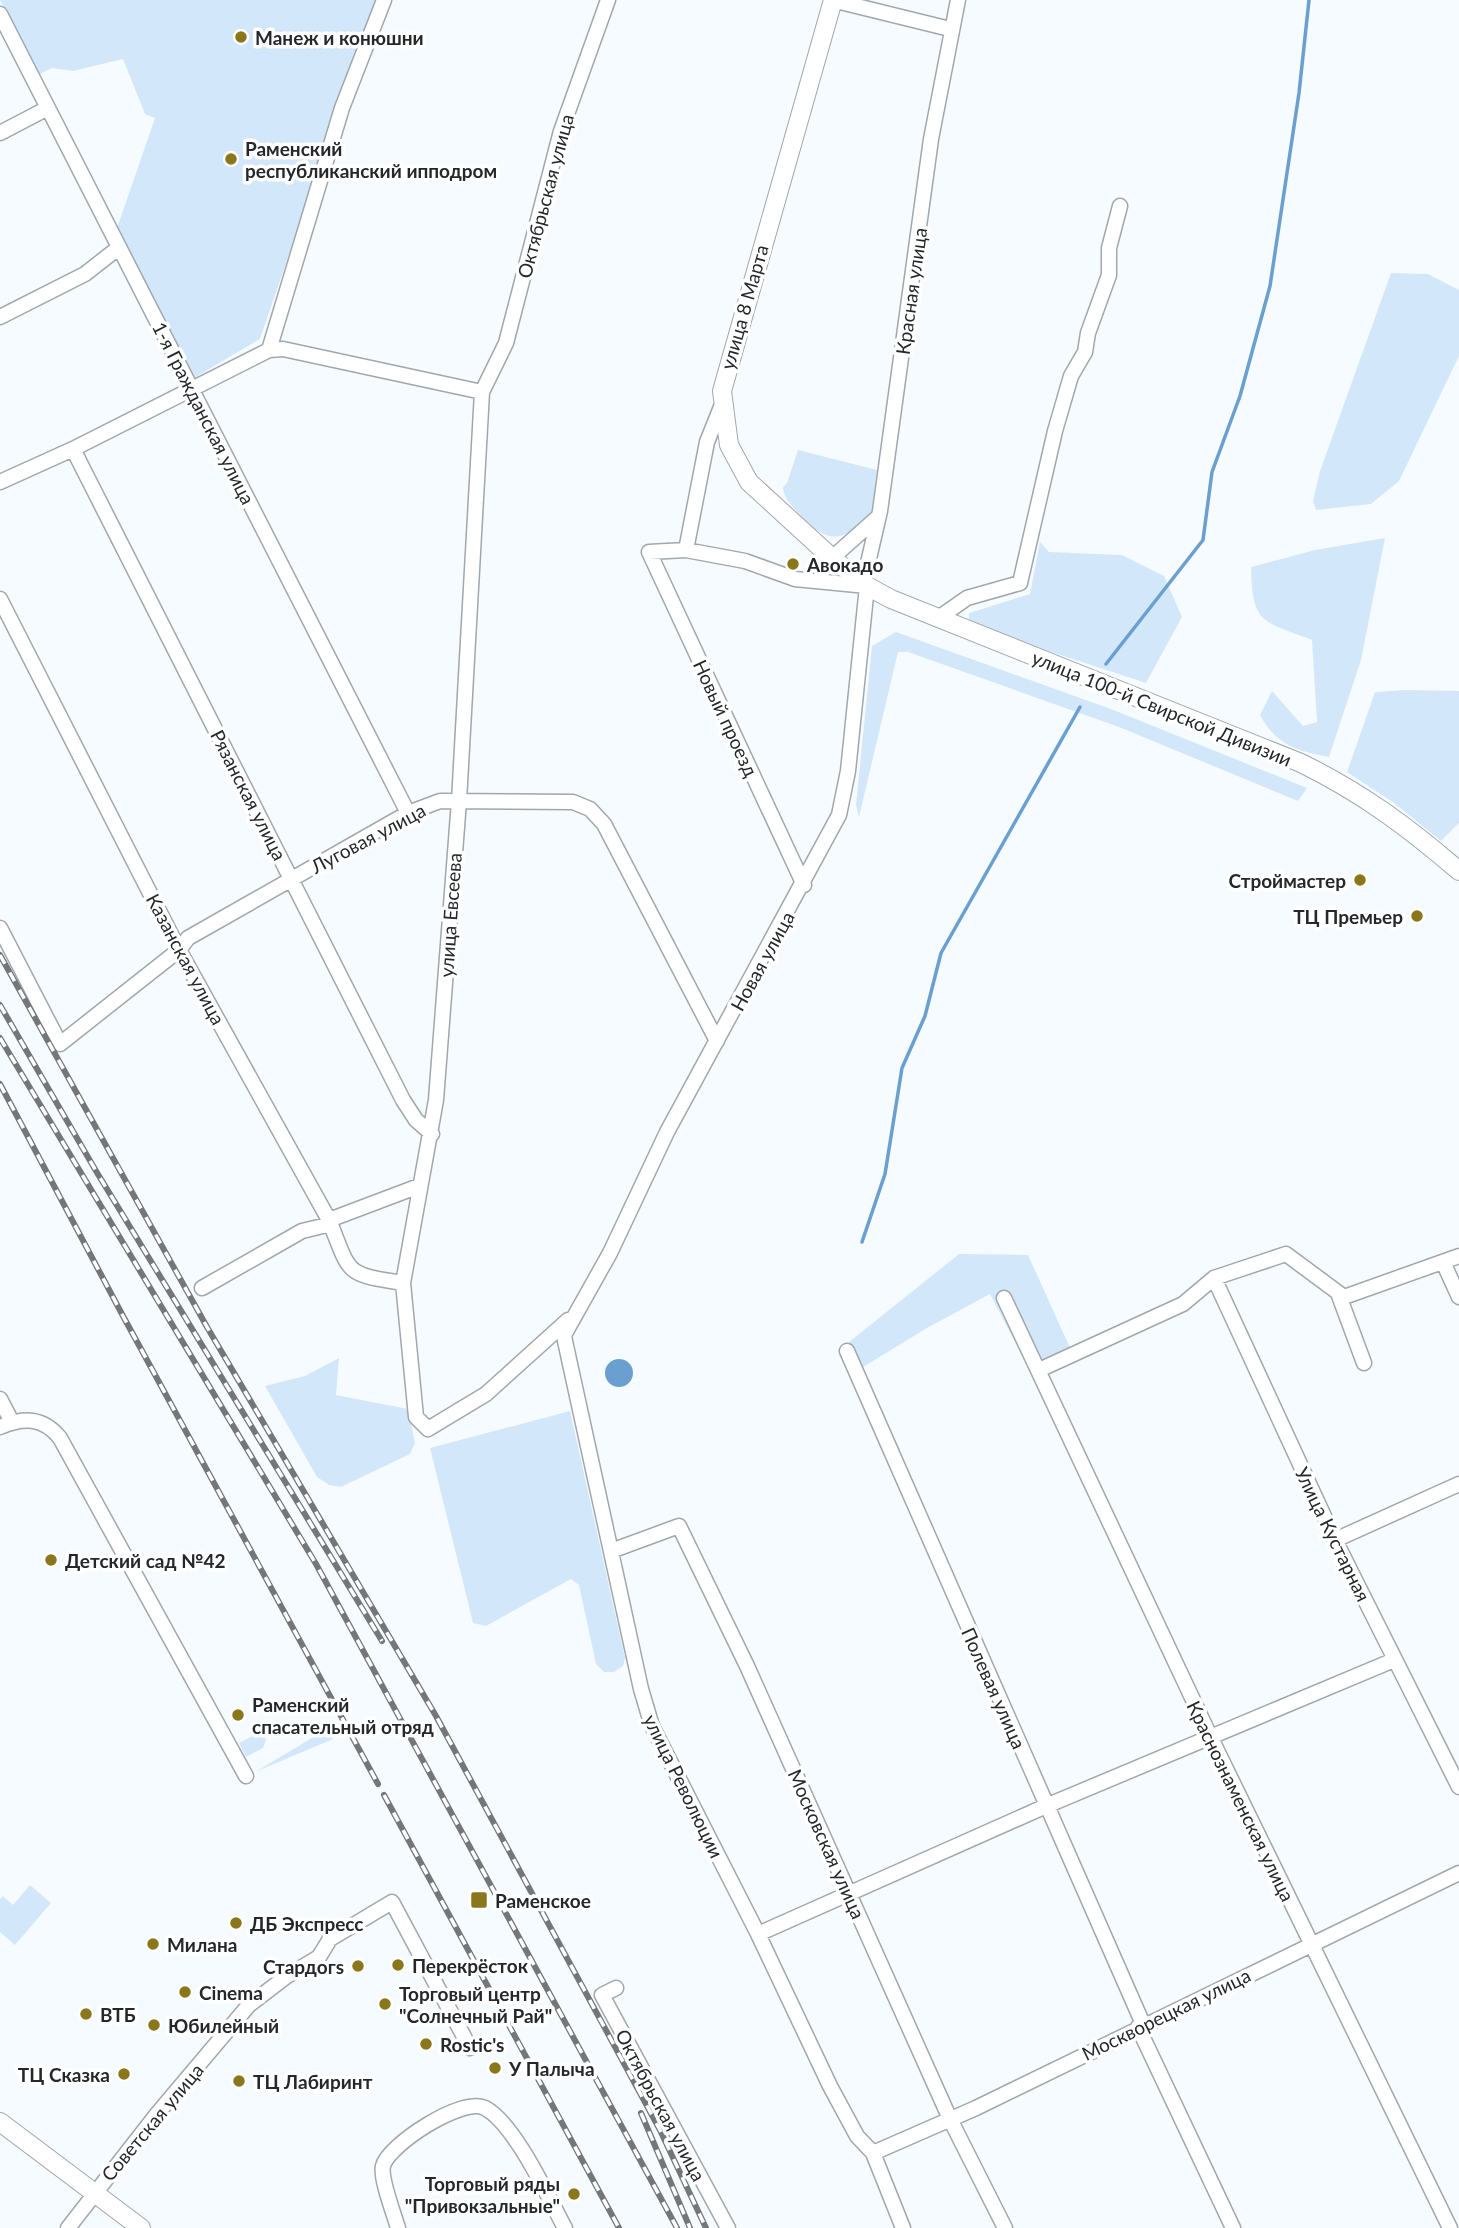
<svg xmlns="http://www.w3.org/2000/svg" width="1459" height="2228" viewBox="0 0 1459 2228" font-family="Lato,sans-serif">
<rect width="100%" height="100%" fill="#f6fbff"/>
<path fill="#d3e7fb" d="M0,0H376L260,339L194,378L115,234L155,118L145,114L123,59L73,71L52,68L36,76Z
M1391,273L1428,274L1459,290V356L1399,481L1371,504L1316,510L1313,501L1320,471Z
M798,450L877,470L871,516C842,542 828,545 800,515C793,507 783,498 783,487L787,483Z
M1385,538L1361,660L1329,757C1297,751 1276,745 1260,715L1272,691L1303,726L1317,722L1312,640C1263,621 1252,625 1251,567L1315,550Z
M1040,542L1049,552L1122,555L1164,576L1182,617L1146,683L969,625V613L1030,594Z
M896,632L1111,709L1307,788L1298,801L1119,727L908,652H898L859,817L856,805L872,646Z
M1405,690L1459,691V823L1441,841L1394,803L1347,772L1375,692Z
M959,1254L1028,1255L1072,1352L1028,1367L990,1294L927,1328L860,1369L849,1342Z
M339,1358L336,1395L408,1409L415,1443L410,1454L341,1487L329,1485L317,1477L265,1386L305,1376Z
M570,1411L625,1658L623,1666L614,1672H604L596,1664L579,1585L571,1579L486,1626L473,1623L430,1448Z
M327,1729L333,1739L255,1772Z
M262,1731L266,1740L263,1748L246,1757L239,1743Z
M30,1885L51,1903L15,1945L0,1932V1899L3,1896L13,1905Z"/>
<path fill="#6aa0d0" d="M605 1373a14 14 0 1 1 28 0a14 14 0 1 1-28 0Z"/>
<g fill="none" stroke-linecap="round" stroke-linejoin="round">
<path stroke="#6aa0d0" stroke-width="3.5" d="M1106,664L1203,540L1212,472L1240,396L1270,286L1299,93L1309,0
M862,1242L885,1174L902,1068L925,1016L941,953L1080,707"/>
<defs>
<path id="minor" d="M832,0L950,29
M0,14L408,813
M0,133L48,108
M0,317L85,274L117,249
M269,350L283,349L482,392
M73,449L403,1100L416,1120L432,1134
M0,482L73,449L269,350L342,108L384,0
M686,550L707,442L721,407
M832,558L878,517
M858,579L868,563L880,511L931,139L958,0
M0,599L179,950L329,1220C351,1274 343,1274 403,1283
M937,619L967,598L1020,583L1055,431L1071,376L1085,352L1088,333L1109,275V248L1120,206
M804,885L649,552L686,550L745,561L795,579L867,586L848,771L839,815L667,1132L610,1253L564,1335L565,1341L641,1689L652,1726L758,1934L830,2086L857,2136L873,2153L903,2228
M0,928L60,1044L179,950L188,938L408,813L440,801L573,802L590,809L604,824L717,1041
M1443,1262L1459,1297
M1214,1278L1335,1540L1459,1787
M202,1288L302,1231L327,1225L329,1220L419,1186
M1338,1293L1364,1363
M1004,1298L1210,1736L1450,2228
M568,1320L486,1394L428,1429L416,1417L403,1283L436,1100L459,801L482,392L506,343L561,131L608,0
M847,1351L1143,2024
M1039,1370L1183,1304L1214,1278L1286,1254L1344,1297L1459,1256
M0,1399L12,1422
M0,1427C24,1417 43,1417 60,1438L246,1776
M1335,1540L1459,1484
M611,1551L679,1526L747,1666L950,2119L1005,2228
M758,1934L1046,1806L1394,1660
M616,1988L602,1995L728,2228
M1138,2027L1233,2228
M873,2153L976,2108L1459,1873
M68,2228L157,2114L249,2005L287,1976L319,1957L330,1939L392,1902L470,2048
M398,2228C394,2214 380,2178 383,2166C388,2145 463,2096 485,2108C515,2124 548,2197 565,2228"/>
<path id="major" d="M833,0L722,391L729,445L749,482L832,558L867,586L891,599L1301,763C1362,793 1408,827 1459,871
M0,2122L141,2228"/>
</defs>
<use href="#minor" stroke="#a0a7ad" stroke-width="17"/>
<use href="#major" stroke="#a0a7ad" stroke-width="20"/>
<use href="#minor" stroke="#fff" stroke-width="14"/>
<use href="#major" stroke="#fff" stroke-width="18"/>
<defs>
<path id="rail" d="M0,955L207,1327L436,1716L660,2130L706,2228
M0,1005L96,1171L382,1641
M0,1038L316,1564L677,2228
M0,1084L123,1316L378,1784
M384,1795L619,2228
M641,2113L690,2228"/>
</defs>
<use href="#rail" stroke="#73777a" stroke-width="6"/>
<use href="#rail" stroke="#fff" stroke-width="3.5" stroke-dasharray="10" stroke-linecap="butt"/>
</g>
<g fill="#8a771b" stroke="#fff" stroke-width="2.5">
<circle cx="241" cy="37" r="7"/>
<circle cx="231" cy="159" r="7"/>
<circle cx="793" cy="564" r="7"/>
<circle cx="1360" cy="880" r="7"/>
<circle cx="1417" cy="916" r="7"/>
<circle cx="51" cy="1560" r="7"/>
<circle cx="238" cy="1715" r="7"/>
<rect x="470" y="1891" width="18" height="18" rx="3.5"/>
<circle cx="236" cy="1923" r="7"/>
<circle cx="153" cy="1944" r="7"/>
<circle cx="398" cy="1965" r="7"/>
<circle cx="358" cy="1966" r="7"/>
<circle cx="185" cy="1992" r="7"/>
<circle cx="385" cy="2004" r="7"/>
<circle cx="86" cy="2014" r="7"/>
<circle cx="154" cy="2025" r="7"/>
<circle cx="426" cy="2044" r="7"/>
<circle cx="495" cy="2068" r="7"/>
<circle cx="124" cy="2074" r="7"/>
<circle cx="239" cy="2081" r="7"/>
<circle cx="574" cy="2194" r="7"/>
</g>
<g text-anchor="middle" dominant-baseline="central" stroke-width="7" stroke-linejoin="round" paint-order="stroke">
<g font-size="19" font-weight="bold" fill="#25282a" stroke="#fff" text-anchor="start">
<text x="255" y="37">Манеж и конюшни</text>
<text x="245" y="148">Раменский<tspan x="245" dy="22">республиканский ипподром</tspan></text>
<text x="807" y="564">Авокадо</text>
<text x="1346" y="880" text-anchor="end">Строймастер</text>
<text x="1403" y="916" text-anchor="end">ТЦ Премьер</text>
<text x="65" y="1560">Детский сад №42</text>
<text x="252" y="1704">Раменский<tspan x="252" dy="22">спасательный отряд</tspan></text>
<text x="495" y="1900">Раменское</text>
<text x="250" y="1923">ДБ Экспресс</text>
<text x="167" y="1944">Милана</text>
<text x="412" y="1965">Перекрёсток</text>
<text x="344" y="1966" text-anchor="end">Стардогs</text>
<text x="199" y="1992">Cinema</text>
<text x="399" y="1993">Торговый центр<tspan x="399" dy="22">"Солнечный Рай"</tspan></text>
<text x="100" y="2014">ВТБ</text>
<text x="168" y="2025">Юбилейный</text>
<text x="440" y="2044">Rostic's</text>
<text x="509" y="2068">У Палыча</text>
<text x="110" y="2074" text-anchor="end">ТЦ Сказка</text>
<text x="253" y="2081">ТЦ Лабиринт</text>
<text x="560" y="2183" text-anchor="end">Торговый ряды<tspan x="560" dy="22">"Привокзальные"</tspan></text>
</g>
<g font-size="19" fill="#25282a" stroke="#fff">
<text transform="translate(545 196) rotate(-75)">Октябрьская улица</text>
<text transform="translate(911 291) rotate(-82)">Красная улица</text>
<text transform="translate(744 307) rotate(-74)">улица 8 Марта</text>
<text transform="translate(204 413) rotate(63)">1-я Гражданская улица</text>
<text transform="translate(1162 708) rotate(22)">улица 100-й Свирской Дивизии</text>
<text transform="translate(726 718) rotate(65)">Новый проезд</text>
<text transform="translate(249 795) rotate(63)">Рязанская улица</text>
<text transform="translate(368 838) rotate(-28)">Луговая улица</text>
<text transform="translate(450 915) rotate(-86)">улица Евсеева</text>
<text transform="translate(186 959) rotate(62)">Казанская улица</text>
<text transform="translate(762 961) rotate(-61)">Новая улица</text>
<text transform="translate(1333 1534) rotate(64)">Улица Кустарная</text>
<text transform="translate(994 1688) rotate(66)">Полевая улица</text>
<text transform="translate(684 1786) rotate(64)">улица Революции</text>
<text transform="translate(1241 1801) rotate(64)">Краснознаменская улица</text>
<text transform="translate(827 1844) rotate(66)">Московская улица</text>
<text transform="translate(1166 2014) rotate(-26)">Москворецкая улица</text>
<text transform="translate(661 2105) rotate(62)">Октябрьская улица</text>
<text transform="translate(152 2122) rotate(-50)">Советская улица</text>
</g>
</g>
</svg>
